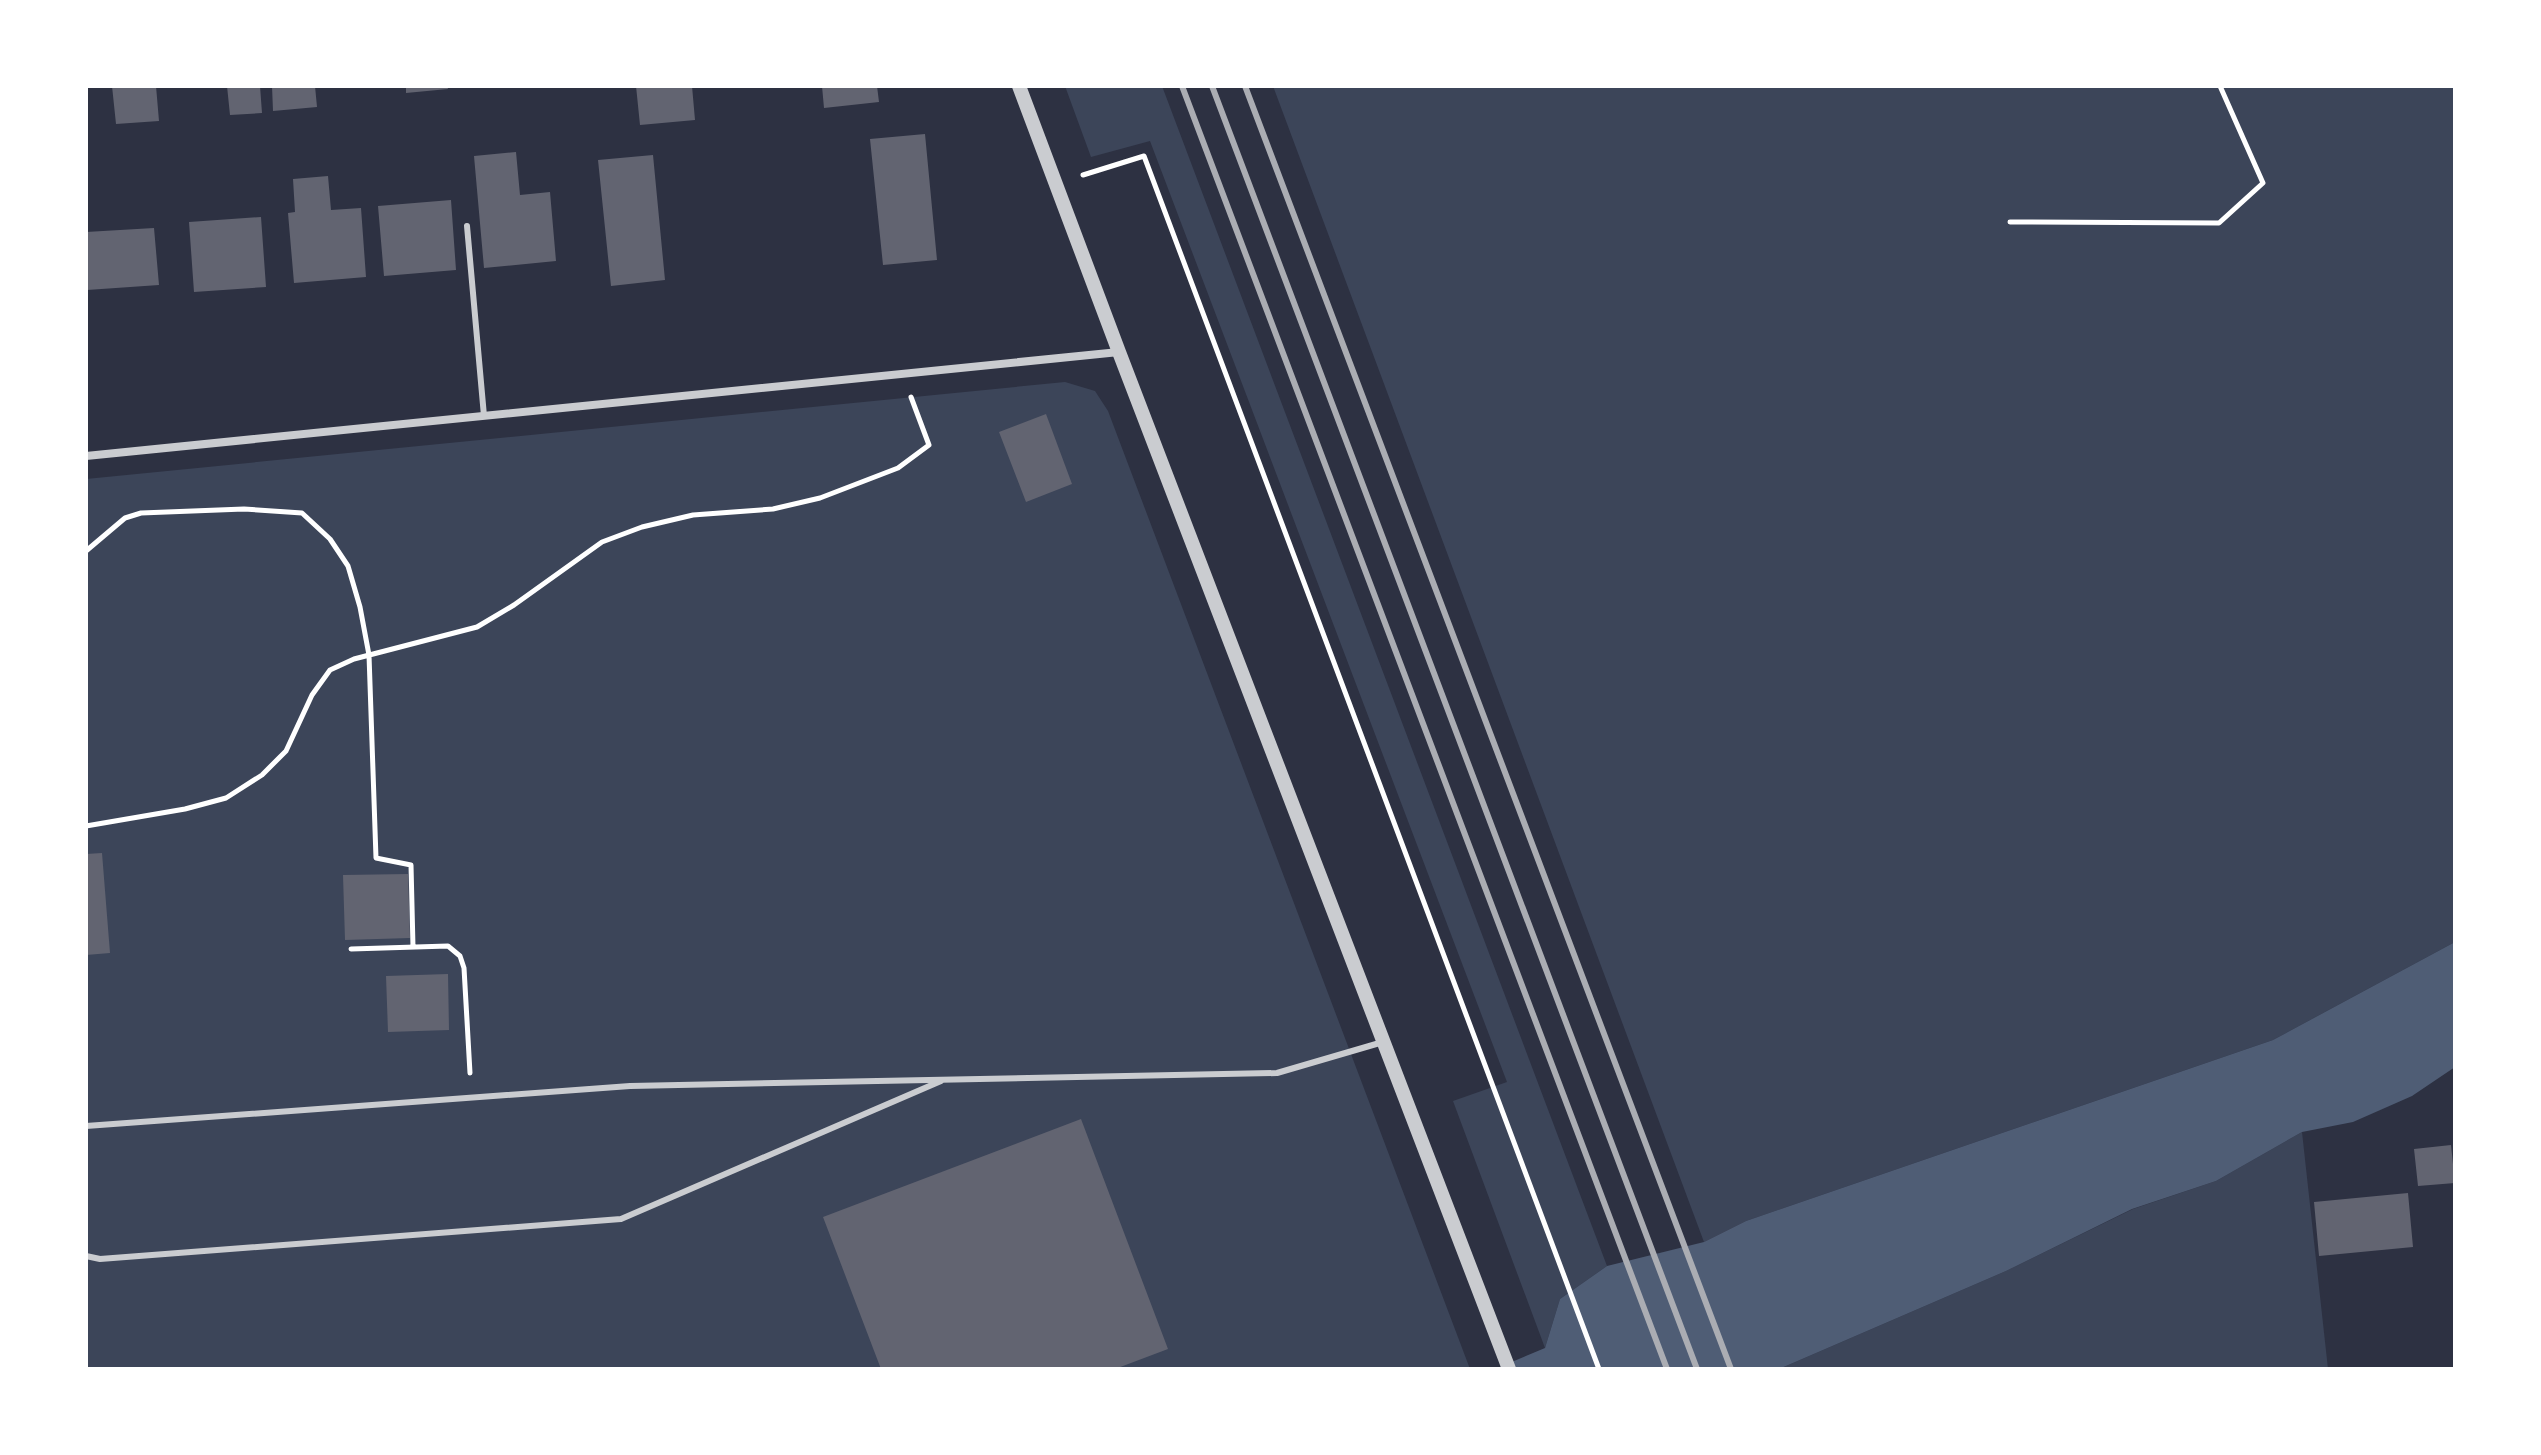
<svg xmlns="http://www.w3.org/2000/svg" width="2541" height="1455" viewBox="0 0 2541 1455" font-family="Montserrat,sans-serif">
<rect width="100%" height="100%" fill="#2d3142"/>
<path fill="#3c4559" d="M1065,86H1162L1607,1266L1560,1299L1545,1348L1453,1101L1507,1082L1150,141L1091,157Z
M1273,86H2455V942L2273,1040L1746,1221L1704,1242Z
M1065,382L1095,391L1108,411L1470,1369H86V479Z
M2302,1132L2328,1369H1779L2006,1271L2133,1209L2216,1181Z"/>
<path fill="#4f5d75" d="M2455,942V1067L2412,1096L2353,1122L2302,1132L2216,1181L2132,1209L2006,1271L1779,1369H1495L1545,1348L1560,1299L1607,1266L1704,1242L1746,1221L2273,1040Z"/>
<path fill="#626471" d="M112,86H156L159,121L116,124Z
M227,86H260L262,113L230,115Z
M272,86H315L317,107L273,111Z
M406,86H447L448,89L406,93Z
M636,86H692L695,120L640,125Z
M822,86H877L879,102L824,108Z
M925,134L937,260L883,265L870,139Z
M516,152L520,195L550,192L556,261L484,268L474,156Z
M653,155L665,280L611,286L598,160Z
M328,176L331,210L361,208L366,277L294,283L288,213L295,212L293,179Z
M451,200L456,270L384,276L378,206Z
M261,217L266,287L194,292L189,222Z
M154,228L159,285L87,290L86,232Z
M1046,414L1072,484L1026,502L999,432Z
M102,853L110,953L86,955V854Z
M408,874L410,938L345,940L343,875Z
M448,974L449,1030L388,1032L386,976Z
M1081,1119L1168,1349L1115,1369H881L823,1217Z
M2451,1145L2455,1183L2418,1186L2414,1149Z
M2408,1193L2413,1247L2319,1256L2314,1202Z"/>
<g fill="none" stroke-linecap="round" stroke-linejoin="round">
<path stroke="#fff" stroke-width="5" d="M1083,175L1144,156L1599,1369
M2010,222L2219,223L2263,183L2220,86
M86,551L125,518L141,513L244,509L302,513L330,539L348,566L360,607L369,655L376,858L411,865L413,947
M86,826L185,809L226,798L262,775L286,751L312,695L330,670L354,659L477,627L514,605L602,542L642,527L693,515L773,509L820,498L898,468L929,445L911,397
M351,949L448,946L460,956L464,968L470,1073"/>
<path stroke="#caccd0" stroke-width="6" d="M467,226L484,416
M86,1126L630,1086L1277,1073L1383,1042
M86,1256L100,1259L621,1219L941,1081"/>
<path stroke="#caccd0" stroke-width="8" d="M86,456L1119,352"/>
<path stroke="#caccd0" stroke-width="14" d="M1019,86L1119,352L1509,1369"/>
<path stroke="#abadb3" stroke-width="6" d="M1182,86L1667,1369
M1212,86L1697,1369
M1245,86L1731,1369"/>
</g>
<rect width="2541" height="1455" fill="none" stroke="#ffffff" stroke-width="176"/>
</svg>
